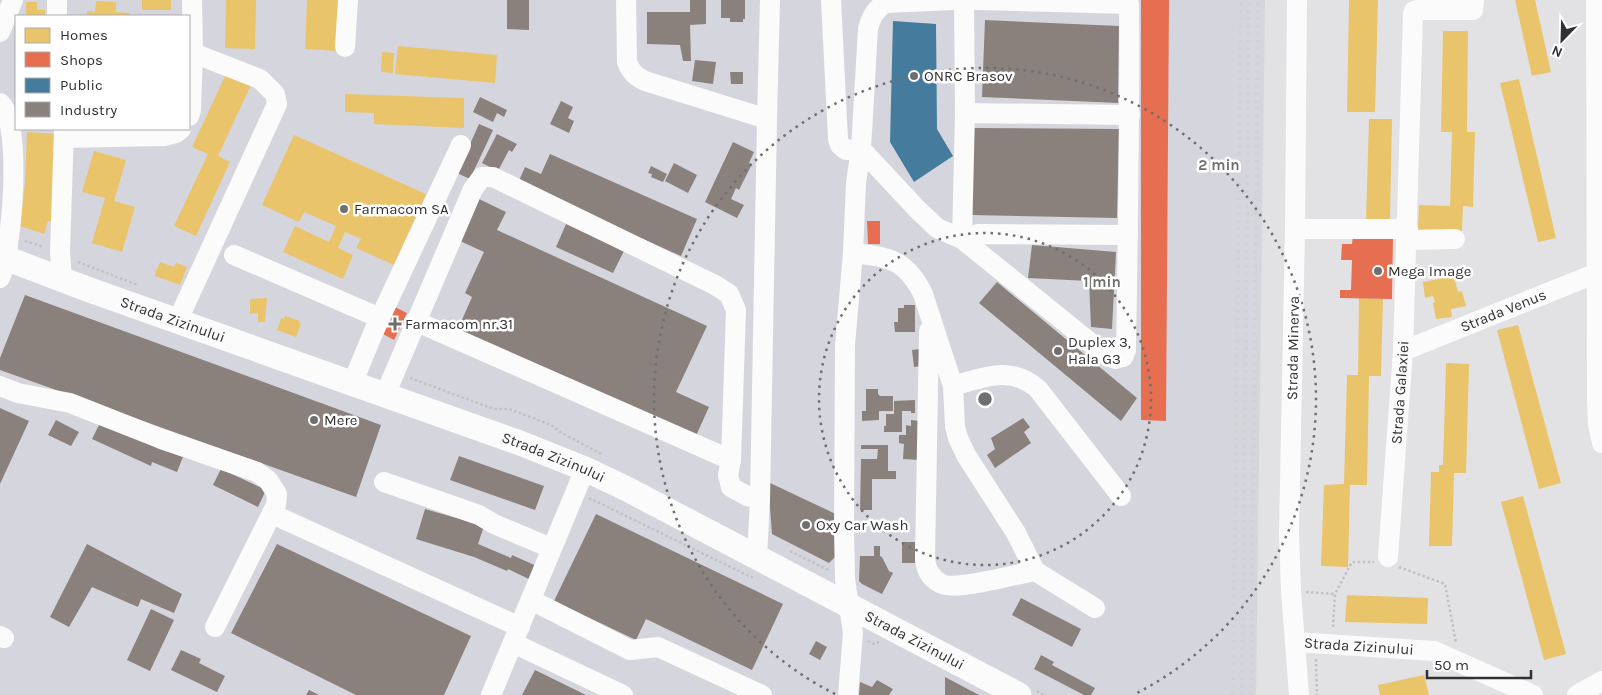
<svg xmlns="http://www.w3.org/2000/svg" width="1602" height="695" viewBox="0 0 1602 695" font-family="Karla,sans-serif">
<rect width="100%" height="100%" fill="#e2e2e5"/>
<path fill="#d5d5dd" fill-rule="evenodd" d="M0,0H1265L1256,695H0ZM16,16H189V129H16Z"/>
<path fill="#e9c46a" d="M142,0H171V10H142Z
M226,0H256L255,49L225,48Z
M307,0H338L336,51L305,49Z
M1349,0H1378L1375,112H1347Z
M1515,0H1535L1551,72L1532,76Z
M96,1L116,2V12L130,13V16H87V11L95,12Z
M26,2H37V10H45V15H42V16L26,15Z
M1443,31H1468L1467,132H1475L1473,207L1463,206L1462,231L1418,230L1419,205L1450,206L1452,132H1441Z
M398,46L497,55L495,83L395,74Z
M382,52L394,53L393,73L381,72Z
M226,74L251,85L218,156L230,162L196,236L174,226L208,154L192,147Z
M1519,79L1556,238L1538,242L1500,83Z
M345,94L464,98V128L374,124V113L345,112Z
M1369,119H1392L1390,220H1366Z
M27,132L59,134L54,222L48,221L44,234L20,226L25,184Z
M294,135L426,194L394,265L356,248L361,239L345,232L338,248L353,255L343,279L283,252L295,226L329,242L336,226L304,212L299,222L262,205Z
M94,151L126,160L114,201L135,207L122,252L92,243L105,198L82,192Z
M160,262L174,267L176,263L187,267L180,285L155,276L156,270H157Z
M1452,270L1458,292L1462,291L1466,306L1451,309L1452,317L1436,319L1433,303L1435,302L1433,296L1425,298L1423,282L1439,279L1437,274Z
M267,298L265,322H258V313L250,314V299Z
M1359,298L1383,299L1381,376H1369L1367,485H1350L1348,567L1321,566L1324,485L1344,484L1347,375H1358Z
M285,316L300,321L299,323L301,324L296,337L277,330L281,318L284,319Z
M1518,325L1561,483L1539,489L1497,330Z
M1446,363L1469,364L1466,473H1454L1452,546H1429L1431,472H1439V465H1443Z
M1523,496L1566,654L1544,660L1501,502Z
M1347,595L1428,598L1427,624L1345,622Z
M1424,675L1429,695H1380L1378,685Z"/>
<path fill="#e76f51" d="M1141,0H1169L1166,421L1141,420Z
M867,221H880V244H868Z
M1353,236L1393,237L1392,299L1340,298V290H1351L1352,260H1341L1342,244H1352Z
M395,307L407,313L394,340L383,334Z"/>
<path fill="#457b9d" d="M893,21L936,24L937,129L953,156L914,182L890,142Z"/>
<path fill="#8a817c" d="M507,0H529V30L507,29Z
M690,0H706V24L690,25L691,61H683L680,45L647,44V12H690Z
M721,0H745V19H743V22H730V18H721Z
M985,20L1119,26L1118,103L982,97Z
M695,60L716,62L713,84L692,81Z
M730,72H743V84H731Z
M480,97L507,110L504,117L497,113L493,122L473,112Z
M561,101L573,107L568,118L574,121L569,133L550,124Z
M479,124L493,130L470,179L457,173Z
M973,128L1119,129L1117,218L971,215Z
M497,134L517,144L512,152L509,150L498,171L482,163Z
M733,142L754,152L749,163L752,164L739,190L736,188L731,199L744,205L737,218L705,202Z
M550,154L697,219L681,256L518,183L525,167L541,174Z
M674,163L697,175L688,193L665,181Z
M651,166L667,174L663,182L651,177L652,174L648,173Z
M479,199L506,212L497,230L707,326L676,392L709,407L695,438L458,329L472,297L465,293L484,252L460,241Z
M566,224L624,251L613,273L556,247Z
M1032,245L1116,252L1112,329L1091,327L1089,281L1028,278Z
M997,282L1137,398L1121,421L979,303Z
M25,295L381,425L356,497L0,370V358Z
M904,305H915V332H895L894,322H898V308H904Z
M920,349L921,366L914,367L912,350Z
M866,389H878V394L880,396H893V411H866Z
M915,400V413H911V411H902V432H884V426H886V414H894V401Z
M0,408L29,421L0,484Z
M862,411H879V420L862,421Z
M1023,418L1030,427L1024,432L1031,443L995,468L987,455L995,449L991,438Z
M56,420L79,432L71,446L48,435Z
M911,420L921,421L920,460L903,459L904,444L899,443V435H906V425L911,426Z
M101,421L159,449L183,457L177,472L152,462L151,466L92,439Z
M861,445H888V471H896V479H872V510H860L861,459H877L878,449H861Z
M459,456L544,486L535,510L450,480Z
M221,469L266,490L258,507L213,485Z
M768,482L840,516L839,553L829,563L772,534Z
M425,509L484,526L478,544L511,558L512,555L541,568L535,582L508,569L507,571L474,557L416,539Z
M596,514L783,604L752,670L646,619L636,640L554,601Z
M902,542H915V563H902Z
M87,544L182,594L174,613L141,599L138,607L92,587L69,627L50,617Z
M277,544L471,636L444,695H356L231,633Z
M874,546H880V556L882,557L889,571L893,573L882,594L862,584L859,581L860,556H874Z
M1021,598L1081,629L1072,647L1012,615Z
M151,609L174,620L150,671L127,660Z
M816,641L827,647L820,660L809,654Z
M181,650L201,659L199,663L225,676L217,692L171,670Z
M1041,655L1054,662L1052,665L1095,688L1091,695H1084L1034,669Z
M535,670L586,695H522Z
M945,677L979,695H945Z
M877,680L893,689L889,695H859L860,682L872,687Z
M309,690L319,695H306Z"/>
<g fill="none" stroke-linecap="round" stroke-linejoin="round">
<path stroke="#c1c1c3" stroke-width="2.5" stroke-dasharray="2.5 2.5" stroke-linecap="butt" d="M25,241L44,247
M78,262L138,285
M410,378L494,409H509L551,425L562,433L603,455
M589,498L753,578
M790,551L828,570
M1399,567L1445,584L1456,643
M1306,592L1335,594
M1333,627L1335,594L1352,562H1374
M868,641L873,644L879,642
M1316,659L1317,695
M1037,691L1044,695"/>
<g stroke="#fbfbfb" stroke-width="20">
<path d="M57,0V16"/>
<path d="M626,0L627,62C631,72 635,76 645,81L767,119"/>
<path d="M831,0L838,139L840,145L846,150L861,149"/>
<path d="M1297,0L1295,229L1289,533L1291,591L1299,695"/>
<path d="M1596,0L1597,398L1598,424L1602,443"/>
<path d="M0,32L13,0"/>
<path d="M345,47L348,0"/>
<path d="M0,103C23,122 12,252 0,278"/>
<path d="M965,113L1130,115"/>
<path d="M189,116L191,110L193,53L192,0"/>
<path d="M64,138L164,136L176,133L181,129"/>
<path d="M861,149L917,209L937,228L962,239L1107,356L1116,359L1123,357L1126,350C1128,235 1130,119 1129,4L975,0"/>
<path d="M1295,229H1408"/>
<path d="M962,239L965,113L964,0"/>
<path d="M962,239L978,234L1128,235"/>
<path d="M1407,240L1455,239"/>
<path d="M853,253C888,257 906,259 923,294L953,386L955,426L958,438L966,455L1016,533L1035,571L1095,608"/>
<path d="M234,255L380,318"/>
<path d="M62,280L60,252L64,129"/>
<path d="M178,320L277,104L275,94L260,79L193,53"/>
<path d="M415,321L731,460"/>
<path d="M929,331L925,559C926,570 931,579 942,584C957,591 1016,574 1035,571"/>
<path id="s1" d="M1403,351L1602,271"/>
<path d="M352,384L374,331L461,145"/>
<path d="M0,386L18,393L70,403L159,438L257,472L268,480L277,494L276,505L215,627"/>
<path d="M953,386C985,377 1010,365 1038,389L1121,496"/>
<path d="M385,395L473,189L482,177H493L715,285L729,294L736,310L731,460L728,475L731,487L747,496L760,499"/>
<path d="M384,482L479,515L494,524L551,548"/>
<path d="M272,514L520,627"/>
<path d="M757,557L760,499L767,119L770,0"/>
<path id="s2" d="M1388,557L1403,351L1413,14L1414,11L1418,10H1473L1474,0"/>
<path d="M531,600L630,650L658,647L762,695"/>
<path d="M0,636L4,638"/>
<path id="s3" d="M1295,642L1434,651L1533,695"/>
<path d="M513,643L623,695"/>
<path d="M491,695L585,469"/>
<path d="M848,695L853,633L845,579L844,529L845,345L853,253L856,183L861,149L868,29C871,17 875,10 885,3L954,0"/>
<path d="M1577,695L1602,681"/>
</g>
<path stroke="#fbfbfb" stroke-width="25" id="s4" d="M0,256L87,289L520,443L585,469L627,489L1019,695"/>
<path stroke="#d2d2d2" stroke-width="4" stroke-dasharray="2.5 5" stroke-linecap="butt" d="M1233,695L1241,0
M1242,695L1249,0
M1251,695L1258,0"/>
</g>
<g fill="none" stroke="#6f6f71" stroke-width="2.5" stroke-dasharray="2.5 5">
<circle cx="985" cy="399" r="166"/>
<path d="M835 694A331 331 0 1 1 1135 694"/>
</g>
<g fill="#6f6f71" stroke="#fff" stroke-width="2">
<circle cx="914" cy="76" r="5"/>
<circle cx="344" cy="209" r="5"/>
<circle cx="1378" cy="271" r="5"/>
<path d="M392.5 316.5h5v5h5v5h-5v5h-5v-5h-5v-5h5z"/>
<circle cx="1058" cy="351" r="5"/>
<circle cx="314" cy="420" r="5"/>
<circle cx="806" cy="525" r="5"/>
</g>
<g text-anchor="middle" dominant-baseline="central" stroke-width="5" stroke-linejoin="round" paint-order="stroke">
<g font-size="15" fill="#313133" stroke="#fff" text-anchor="start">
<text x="924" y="76">ONRC Brasov</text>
<text x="354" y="209">Farmacom SA</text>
<text x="1388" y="271">Mega Image</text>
<text x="405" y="324">Farmacom nr.31</text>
<text x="1068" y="342">Duplex 3,<tspan x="1068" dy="17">Hala G3</tspan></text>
<text x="324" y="420">Mere</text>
<text x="816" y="525">Oxy Car Wash</text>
</g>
<g font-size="15" fill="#313133" stroke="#fff">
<text stroke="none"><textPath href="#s1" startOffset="108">Strada Venus</textPath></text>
<text stroke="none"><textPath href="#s4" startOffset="184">Strada Zizinului</textPath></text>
<text transform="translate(1293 348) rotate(-89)">Strada Minerva</text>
<text stroke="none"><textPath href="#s2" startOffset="165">Strada Galaxiei</textPath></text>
<text stroke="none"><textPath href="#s4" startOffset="589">Strada Zizinului</textPath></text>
<text stroke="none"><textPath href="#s4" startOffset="994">Strada Zizinului</textPath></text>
<text stroke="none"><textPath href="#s3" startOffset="64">Strada Zizinului</textPath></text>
</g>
</g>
<circle cx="985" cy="399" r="8" fill="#6f6f71" stroke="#fff" stroke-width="2.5"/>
<g font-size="15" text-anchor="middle" font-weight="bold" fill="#6f6f71" stroke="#fff" stroke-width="5" stroke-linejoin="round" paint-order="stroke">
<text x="1219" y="170">2 min</text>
<text x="1102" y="287">1 min</text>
</g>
<rect x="15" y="15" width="175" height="115" fill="#ffffff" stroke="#adadad"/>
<rect x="25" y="28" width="25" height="15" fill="#e9c46a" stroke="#adadad"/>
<text x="60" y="40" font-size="15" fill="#313133">Homes</text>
<rect x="25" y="52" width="25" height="15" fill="#e76f51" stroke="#adadad"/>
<text x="60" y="65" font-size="15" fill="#313133">Shops</text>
<rect x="25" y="78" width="25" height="15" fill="#457b9d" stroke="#adadad"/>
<text x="60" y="90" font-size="15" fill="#313133">Public</text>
<rect x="25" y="102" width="25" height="15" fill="#8a817c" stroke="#adadad"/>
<text x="60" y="115" font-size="15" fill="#313133">Industry</text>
<g transform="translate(1562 40) rotate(203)" stroke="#ffffff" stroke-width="4" paint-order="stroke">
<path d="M0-4L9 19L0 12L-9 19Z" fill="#313133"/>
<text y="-8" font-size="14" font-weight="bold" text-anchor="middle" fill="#313133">N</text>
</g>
<path d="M1427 670v8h104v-8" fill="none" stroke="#313133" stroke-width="2.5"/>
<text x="1434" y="670" font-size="15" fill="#313133" stroke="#ffffff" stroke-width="4" paint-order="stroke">50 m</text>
</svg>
